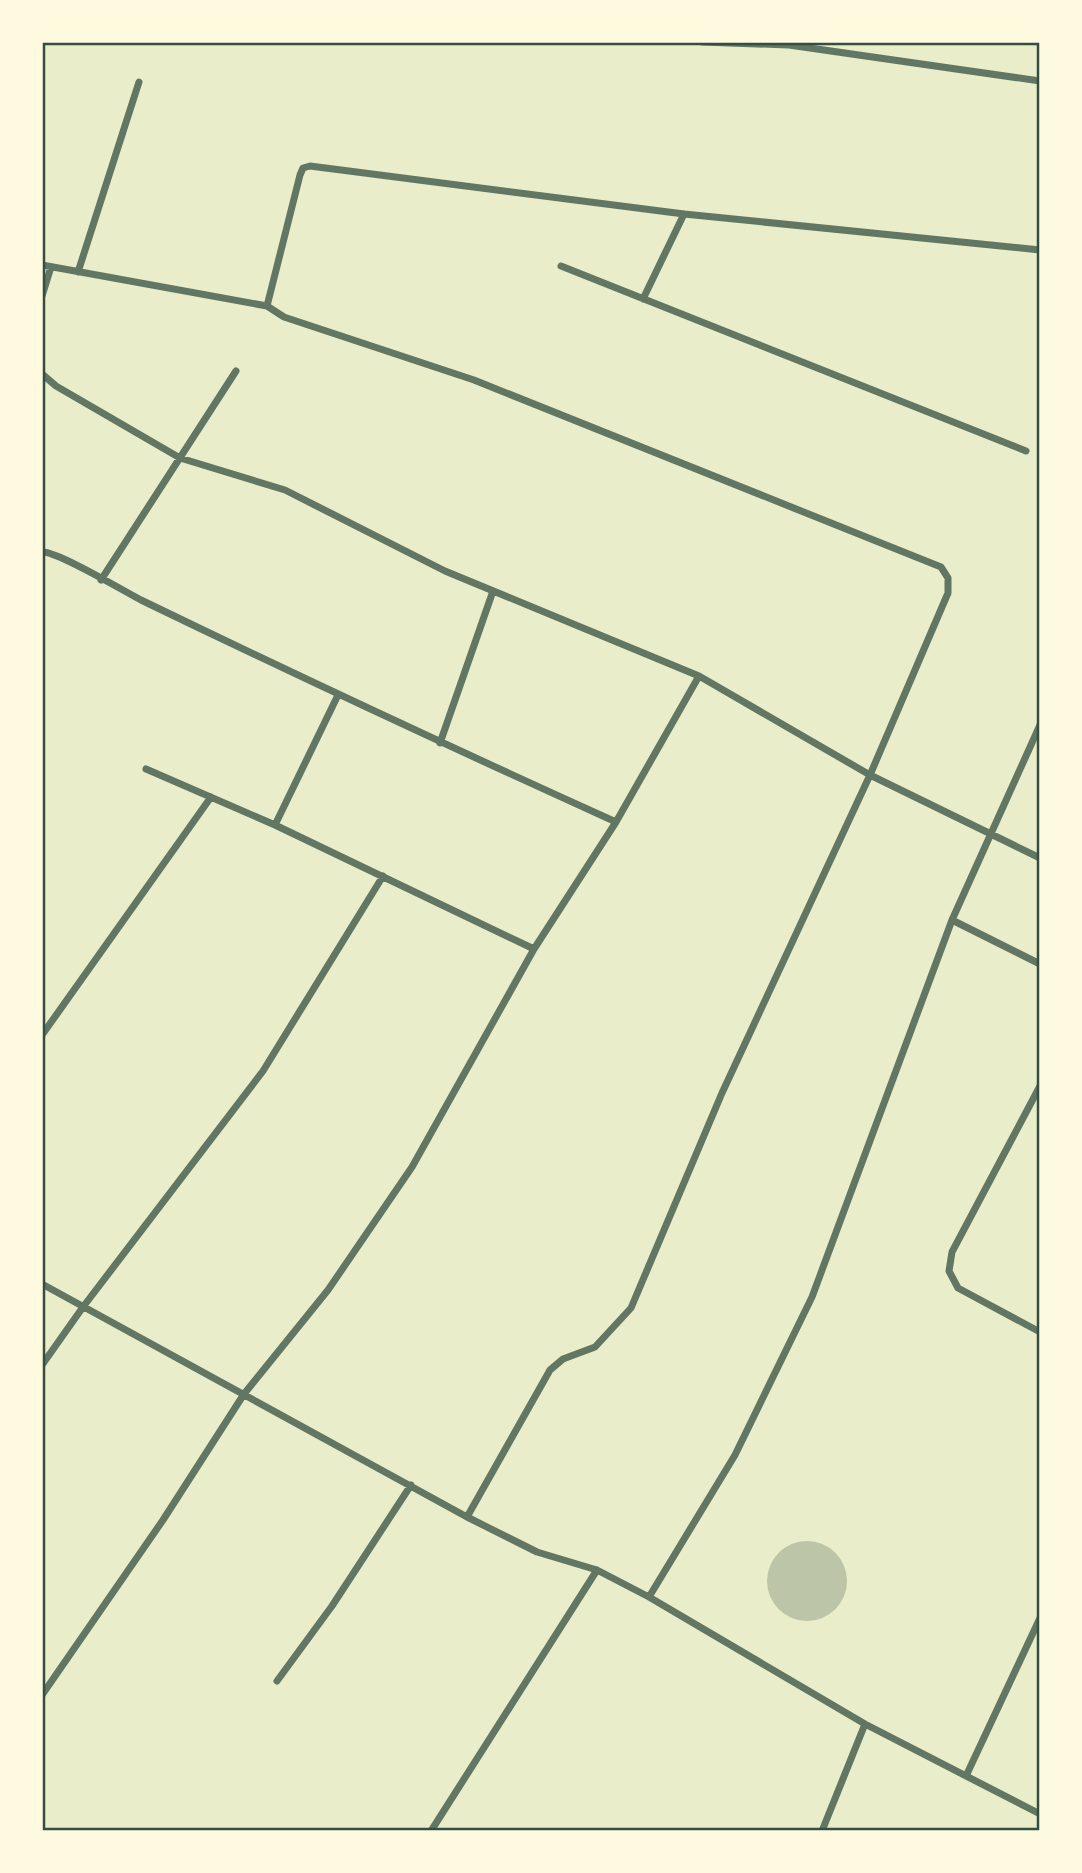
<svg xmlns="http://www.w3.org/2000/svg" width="1082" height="1873" viewBox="0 0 1082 1873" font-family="Ubuntu,sans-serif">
<rect width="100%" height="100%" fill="#e9edc9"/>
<path fill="#bcc5a7" d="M767 1581a40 40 0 1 1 80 0a40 40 0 1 1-80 0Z"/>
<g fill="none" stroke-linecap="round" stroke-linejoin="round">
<path stroke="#617663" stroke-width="7" d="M702,42L789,45L1040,81
M42,265L267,306
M561,266L1026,451
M78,272L139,82
M42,296L51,267
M643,299L684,214
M42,374L56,386L180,458L285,490L445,571L699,676L870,775L1040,858
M42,552C57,551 122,590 141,600C298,676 457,750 616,822
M101,580L236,371
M440,743L493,591
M146,769L275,825L534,949
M275,825L338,695
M952,920L1040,964
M42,1035L211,797
M1040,1086L952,1252L949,1271L958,1288L1040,1332
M42,1284L467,1517L537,1552L597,1570L649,1597L865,1724L1040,1814
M42,1365L83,1307L263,1071L383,876
M467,1517L550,1370L563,1359L595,1347L631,1308L722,1093L870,775L948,593V578L941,567L474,380L284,317L267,306L300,175L303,168L310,166L684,214L1040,250
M649,1597L735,1455L812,1297L952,920L1040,725
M277,1681L332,1606L411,1485
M42,1695L163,1520L244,1394L328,1290L412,1167L534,949L616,822L699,676
M966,1776L1040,1618
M431,1831L597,1570
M822,1831L865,1724"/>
</g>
<rect width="1082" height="1873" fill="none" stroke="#fefae0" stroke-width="88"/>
<rect x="44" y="44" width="994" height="1785" fill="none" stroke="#344e41" stroke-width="2.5"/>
</svg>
